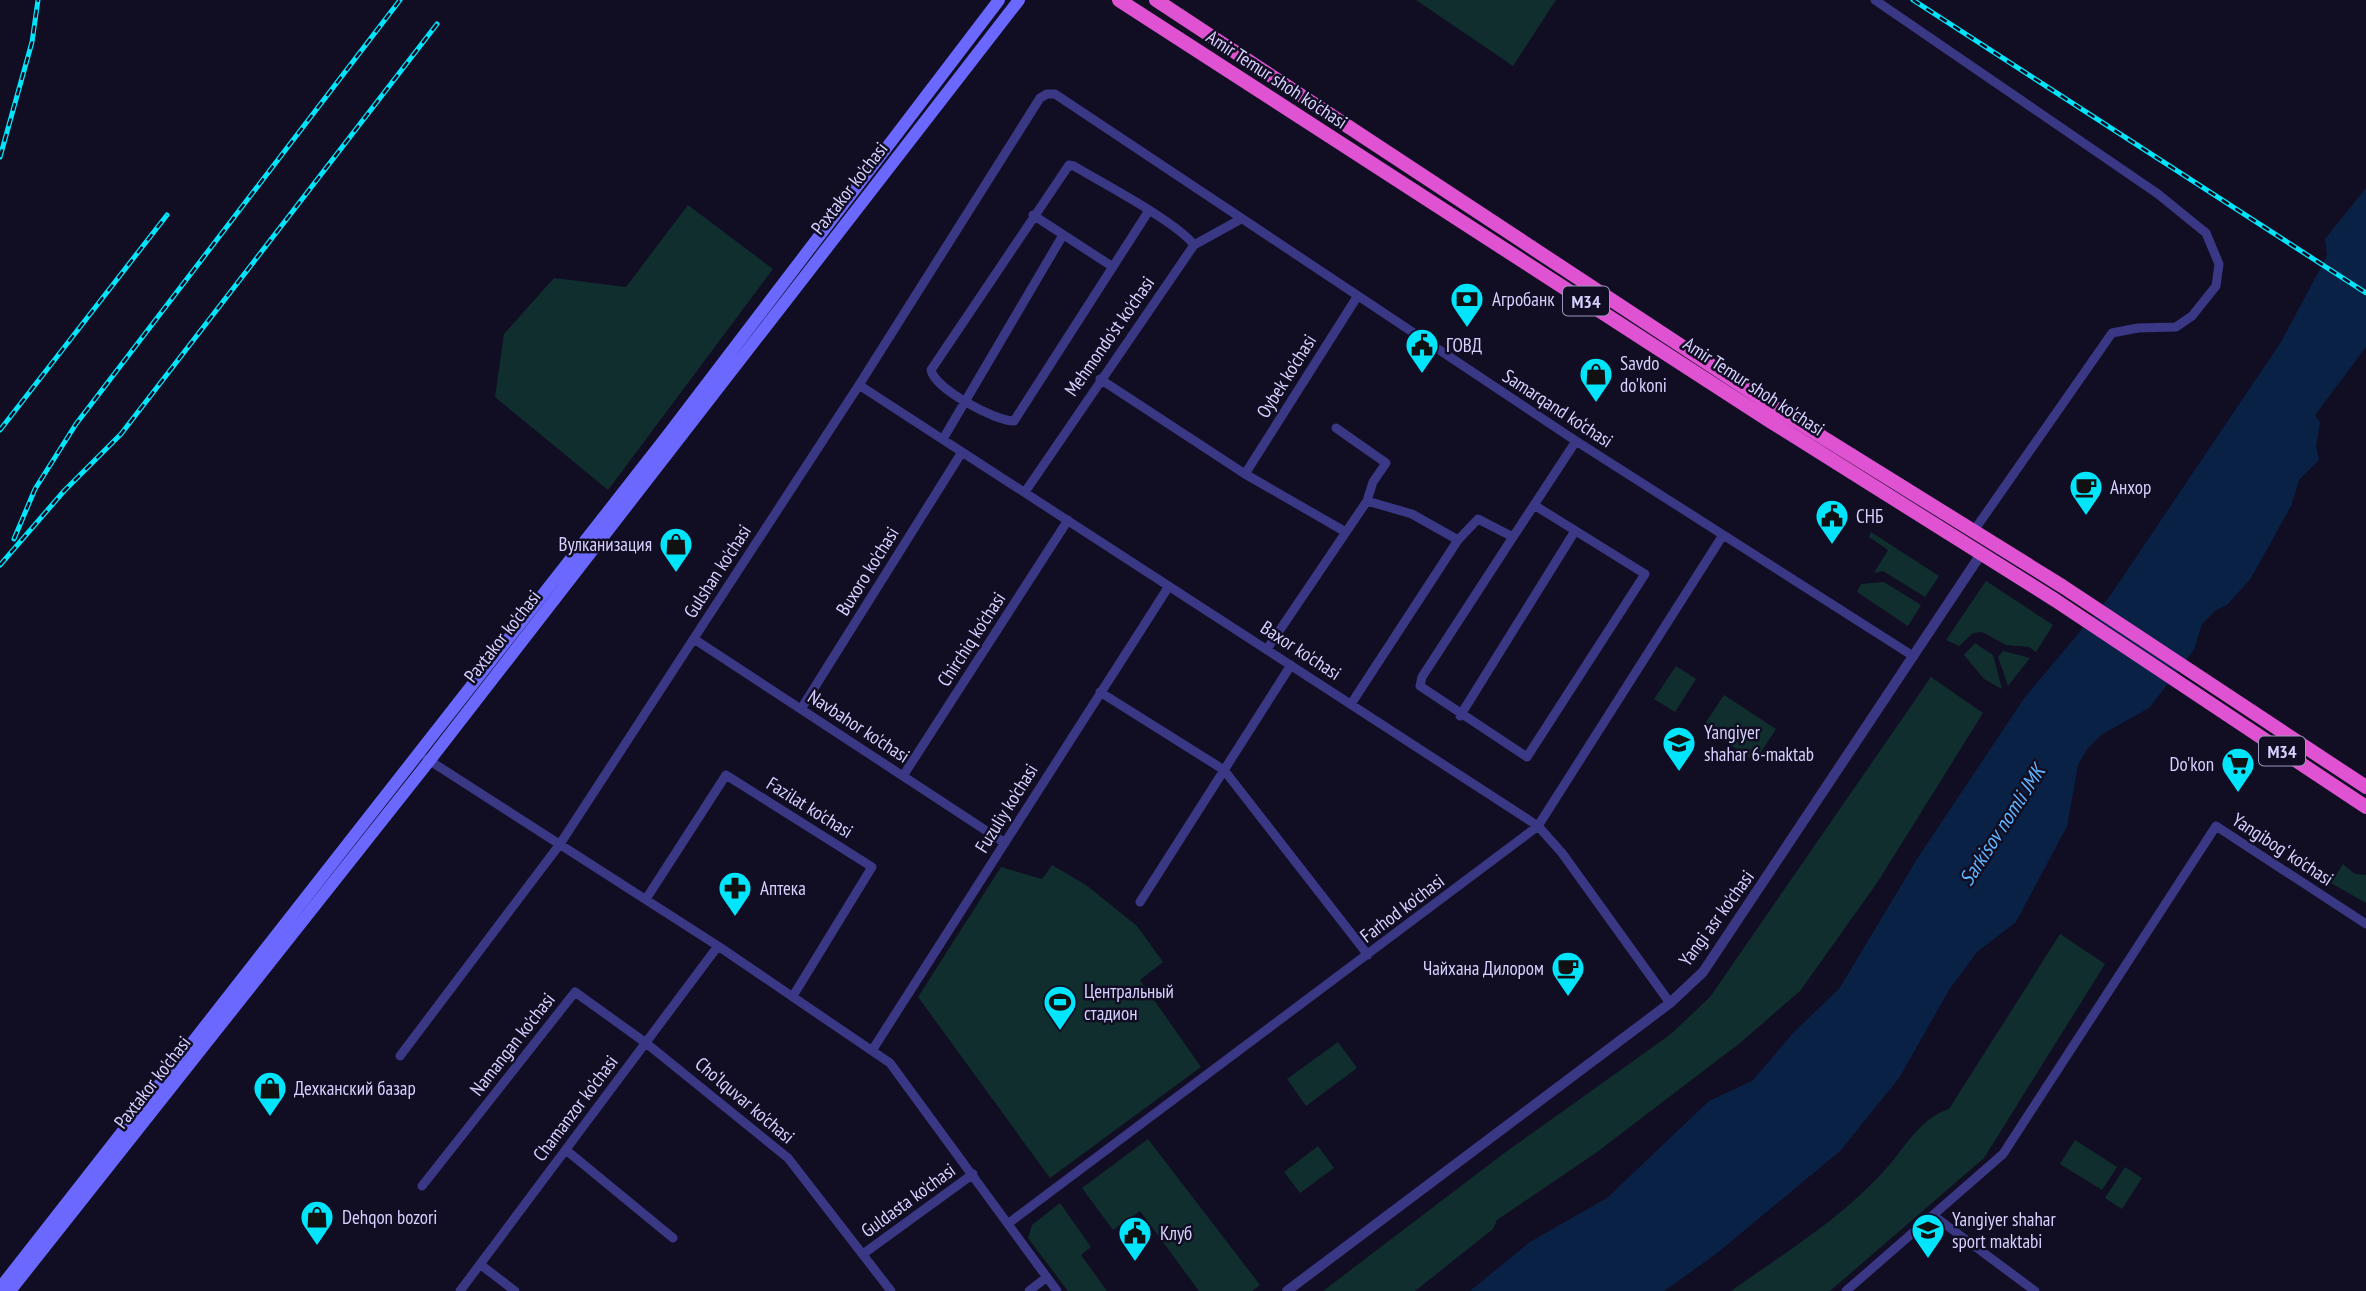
<svg xmlns="http://www.w3.org/2000/svg" width="2366" height="1291" viewBox="0 0 2366 1291" font-family="'PT Sans Narrow',sans-serif">
<rect width="100%" height="100%" fill="#110e24"/>
<path fill="#102e2d" d="M1416,0H1556L1513,66Z
M688,205L773,269L608,490L495,397L504,334L554,278L626,287Z
M1871,532L1939,576L1925,597L1883,571L1874,573L1888,550L1869,537Z
M1986,581L2053,625L2036,652L2029,647L2006,645L1982,632L1973,633L1959,646L1946,640Z
M1884,582L1921,605L1908,626L1857,592L1861,584Z
M1975,643L1993,655L2002,689L1984,679L1964,655Z
M2003,651L2030,658L2008,686L1998,657Z
M1676,666L1696,679L1675,712L1654,699Z
M1931,677L1983,713L1877,883L1800,991L1740,1043L1597,1152L1497,1220L1493,1229L1415,1291H1323L1503,1154L1671,1034L1710,997Z
M1724,695L1776,729L1755,761L1703,727Z
M2343,864L2355,874L2366,875V903L2331,883Z
M1052,865L1086,885L1137,926L1163,962L1140,980L1201,1067L1050,1178L918,997L1001,867L1042,879Z
M2060,934L2105,964L1984,1158L1830,1291H1731C1786,1252 1847,1215 1891,1163C1908,1142 1923,1117 1949,1109Z
M1338,1042L1357,1068L1306,1106L1287,1079Z
M1148,1139L1260,1285L1252,1291H1199L1140,1211L1113,1230L1082,1188Z
M2075,1140L2117,1167L2102,1190L2060,1164Z
M1318,1146L1334,1168L1300,1193L1284,1172Z
M2125,1167L2142,1178L2122,1209L2105,1198Z
M1060,1203L1091,1247L1081,1255L1107,1291H1068L1028,1238L1032,1225Z"/>
<path fill="#0a2146" d="M2366,188V347L2315,415L2320,422L2316,446L2319,460L2299,480L2291,506L2251,578L2227,605L2216,610L2202,624L2194,650L2149,708L2101,735L2087,749L2078,765L2067,826L2016,922L1977,952L1949,990L1899,1078L1841,1150L1716,1254L1664,1291H1470L1530,1242L1607,1198L1709,1101L1752,1081L1795,1031L1839,989L1917,859L2025,697L2110,596L2281,342L2327,256L2325,239Z"/>
<g fill="none" stroke-linecap="round" stroke-linejoin="round">
<path stroke="#3a3784" stroke-width="9" d="M1875,0L2158,194L2206,233L2219,264L2216,286L2192,316L2176,327L2138,328L2112,333L1973,532
M1148,212L1014,421C995,421 935,389 931,370L1069,165L1074,166C1102,183 1177,222 1194,245
M1033,215L1113,267
M1100,379L1245,474L1344,531
M859,385L1538,826L1562,853L1670,1003
M1336,428L1386,463L1373,482L1367,501L1412,514L1458,540L1478,519L1513,537L1576,441
M943,439L1063,235
M1245,474L1357,297
M1025,492L1194,245L1241,219
M1513,537L1422,677L1420,686L1527,757L1645,574L1534,505
M694,639L1005,843
M1267,649L1367,501
M1100,692L1224,770L1368,955
M1351,704L1458,540
M801,709L962,452
M1460,716L1575,531
M427,759L718,946L890,1063L1057,1291
M903,776L1068,520
M646,899L726,775L872,867L793,996
M1140,902L1291,665
M873,1049L1169,586
M400,1056L560,844L859,385L1040,98L1047,94H1055L1576,441L1913,656
M566,1150L673,1238
M422,1186L575,992L646,1043L788,1158L891,1291
M1934,1216L2035,1291
M1009,1223L1538,826L1723,535
M863,1254L973,1174
M481,1265L515,1291
M460,1291L718,946
M1029,1291L1047,1277
M1846,1291L2003,1154L2216,826L2366,924"/>
<path stroke="#3a3784" stroke-width="10" d="M1287,1291L1670,1003L1703,972L1981,554"/>
<path stroke="#6a68ff" stroke-width="12" d="M0,1288L667,436L999,0
M10,1291L430,760L1019,0"/>
<path stroke="#df52d1" stroke-width="14" d="M1119,0L1770,421L2055,600L2366,807
M1156,0L1777,409L2062,586L2366,787"/>
<defs>
<path id="rail" d="M1913,0L2366,293
M0,157L32,42L38,0
M0,430L167,215
M14,539L35,489L76,424L400,0
M0,565L64,491L121,434L437,24"/>
</defs>
<use href="#rail" stroke="#00e5fc" stroke-width="5"/>
<use href="#rail" stroke="#110e24" stroke-width="2.5" stroke-dasharray="8" stroke-linecap="butt"/>
</g>
<defs>
<symbol id="bank-pin" viewBox="-11 -11 22 30"><path d="M0 17L-7.5 6A9.5 9.5 0 1 1 7.5 6Z" fill="#00e5fc" stroke="#110e24"/><path d="M-6-4H6V4H-6ZM0-2.3a2.3 2.3 0 1 0 0 4.6a2.3 2.3 0 1 0 0-4.6Z" fill="#111"/></symbol>
<symbol id="civic-pin" viewBox="-11 -11 22 30"><path d="M0 17L-7.5 6A9.5 9.5 0 1 1 7.5 6Z" fill="#00e5fc" stroke="#110e24"/><path d="M-.6-6.5H3V-4.5H.6V-3L4-1V1h2V6H-6V1h2V-1L-.6-3ZM-1.2 2.5V6h2.4V2.5Z" fill="#111"/></symbol>
<symbol id="shop-pin" viewBox="-11 -11 22 30"><path d="M0 17L-7.5 6A9.5 9.5 0 1 1 7.5 6Z" fill="#00e5fc" stroke="#110e24"/><path d="M-5-2.5h2.3a2.7 3.5 0 0 1 5.4 0H5L5.5 6h-11ZM-1.5-2.5h3a1.5 2.3 0 0 0-3 0Z" fill="#111"/></symbol>
<symbol id="cafe-pin" viewBox="-11 -11 22 30"><path d="M0 17L-7.5 6A9.5 9.5 0 1 1 7.5 6Z" fill="#00e5fc" stroke="#110e24"/><path d="M-5.5-4.5H6V0H3Q3 3.5 0 3.5H-2.5Q-5.5 3.5-5.5 0ZM3-3.2v2h1.7v-2ZM-6 4.5H4V6H-6Z" fill="#111"/></symbol>
<symbol id="school-pin" viewBox="-11 -11 22 30"><path d="M0 17L-7.5 6A9.5 9.5 0 1 1 7.5 6Z" fill="#00e5fc" stroke="#110e24"/><path d="M0-5L7-2L0 1L-7-2ZM-4 1L0 2.5L4 1V4Q0 6-4 4Z" fill="#111"/></symbol>
<symbol id="supermarket-pin" viewBox="-11 -11 22 30"><path d="M0 17L-7.5 6A9.5 9.5 0 1 1 7.5 6Z" fill="#00e5fc" stroke="#110e24"/><path d="M-6-5.5h2.5l.6 2H6L4.5 2H-2.5L-4.4-4H-6ZM-1.5 3.2a1.3 1.3 0 1 0 .1 0ZM3 3.2a1.3 1.3 0 1 0 .1 0Z" fill="#111"/></symbol>
<symbol id="pharmacy-pin" viewBox="-11 -11 22 30"><path d="M0 17L-7.5 6A9.5 9.5 0 1 1 7.5 6Z" fill="#00e5fc" stroke="#110e24"/><path d="M-2-6h4v4h4v4h-4v4h-4v-4h-4v-4h4Z" fill="#111"/></symbol>
<symbol id="stadium-pin" viewBox="-11 -11 22 30"><path d="M0 17L-7.5 6A9.5 9.5 0 1 1 7.5 6Z" fill="#00e5fc" stroke="#110e24"/><path d="M0-5a6.5 5 0 1 0 0 10a6.5 5 0 1 0 0-10ZM-3.5-1.8h7v3.6h-7Z" fill="#111"/></symbol>
</defs>
<g fill-rule="evenodd">
<use href="#bank-pin" x="1448" y="280" width="38" height="52"/>
<use href="#civic-pin" x="1403" y="326" width="38" height="52"/>
<use href="#shop-pin" x="1577" y="355" width="38" height="52"/>
<use href="#cafe-pin" x="2067" y="468" width="38" height="52"/>
<use href="#civic-pin" x="1813" y="497" width="38" height="52"/>
<use href="#shop-pin" x="657" y="525" width="38" height="52"/>
<use href="#school-pin" x="1660" y="724" width="38" height="52"/>
<use href="#supermarket-pin" x="2219" y="745" width="38" height="52"/>
<use href="#pharmacy-pin" x="716" y="869" width="38" height="52"/>
<use href="#cafe-pin" x="1549" y="949" width="38" height="52"/>
<use href="#stadium-pin" x="1041" y="983" width="38" height="52"/>
<use href="#shop-pin" x="251" y="1069" width="38" height="52"/>
<use href="#shop-pin" x="298" y="1198" width="38" height="52"/>
<use href="#school-pin" x="1909" y="1211" width="38" height="52"/>
<use href="#civic-pin" x="1116" y="1214" width="38" height="52"/>
</g>
<g text-anchor="middle" dominant-baseline="central" stroke-width="5" stroke-linejoin="round" paint-order="stroke">
<g fill="#110e24" stroke="#9b96bd" stroke-width="2">
<rect x="1563" y="286.5" width="46" height="29" rx="5"/>
<rect x="2259" y="736.5" width="46" height="29" rx="5"/>
</g>
<g font-size="18" font-weight="bold" fill="#d6d1ff">
<text x="1586" y="301">M34</text>
<text x="2282" y="751">M34</text>
</g>
<g font-size="19" fill="#d6d1ff" stroke="#110e24">
<text transform="translate(1277 79) rotate(33)">Amir Temur shoh ko'chasi</text>
<text transform="translate(849 188) rotate(-52)">Paxtakor ko'chasi</text>
<text transform="translate(1109 336) rotate(-55)">Mehmondo'st ko'chasi</text>
<text transform="translate(1286 376) rotate(-58)">Oybek ko'chasi</text>
<text transform="translate(1754 386) rotate(33)">Amir Temur shoh ko'chasi</text>
<text transform="translate(1558 408) rotate(33)">Samarqand ko‘chasi</text>
<text transform="translate(717 571) rotate(-57)">Gulshan ko'chasi</text>
<text transform="translate(867 571) rotate(-58)">Buxoro ko'chasi</text>
<text transform="translate(502 636) rotate(-52)">Paxtakor ko'chasi</text>
<text transform="translate(971 639) rotate(-57)">Chirchiq ko'chasi</text>
<text transform="translate(1301 650) rotate(33)">Baxor ko'chasi</text>
<text transform="translate(859 726) rotate(33)">Navbahor ko'chasi</text>
<text transform="translate(810 807) rotate(32)">Fazilat ko'chasi</text>
<text transform="translate(1006 808) rotate(-58)">Fuzuliy ko'chasi</text>
<text transform="translate(2283 849) rotate(33)">Yangibog‘ ko'chasi</text>
<text transform="translate(1402 908) rotate(-37)">Farhod ko'chasi</text>
<text transform="translate(1716 918) rotate(-54)">Yangi asr ko'chasi</text>
<text transform="translate(512 1044) rotate(-52)">Namangan ko'chasi</text>
<text transform="translate(152 1082) rotate(-52)">Paxtakor ko'chasi</text>
<text transform="translate(745 1100) rotate(40)">Cho‘lquvar ko'chasi</text>
<text transform="translate(575 1108) rotate(-53)">Chamanzor ko'chasi</text>
<text transform="translate(908 1200) rotate(-36)">Guldasta ko'chasi</text>
</g>
<g font-size="19" fill="#d6d1ff" stroke="#110e24" text-anchor="start">
<text x="1492" y="299">Агробанк</text>
<text x="1446" y="345">ГОВД</text>
<text x="1620" y="363">Savdo<tspan x="1620" dy="22">do'koni</tspan></text>
<text x="2110" y="487">Анхор</text>
<text x="1856" y="516">СНБ</text>
<text x="652" y="544" text-anchor="end">Вулканизация</text>
<text x="1704" y="732">Yangiyer<tspan x="1704" dy="22">shahar 6-maktab</tspan></text>
<text x="2214" y="764" text-anchor="end">Do'kon</text>
<text x="760" y="888">Аптека</text>
<text x="1544" y="968" text-anchor="end">Чайхана Дилором</text>
<text x="1084" y="991">Центральный<tspan x="1084" dy="22">стадион</tspan></text>
<text x="294" y="1088">Дехканский базар</text>
<text x="342" y="1217">Dehqon bozori</text>
<text x="1952" y="1219">Yangiyer shahar<tspan x="1952" dy="22">sport maktabi</tspan></text>
<text x="1160" y="1233">Клуб</text>
</g>
<g font-size="21" font-style="italic" fill="#5fb6ff" stroke="#110e24">
<text transform="translate(2002 825) rotate(-57)">Sarkisov nomli JMK</text>
</g>
</g>
</svg>
